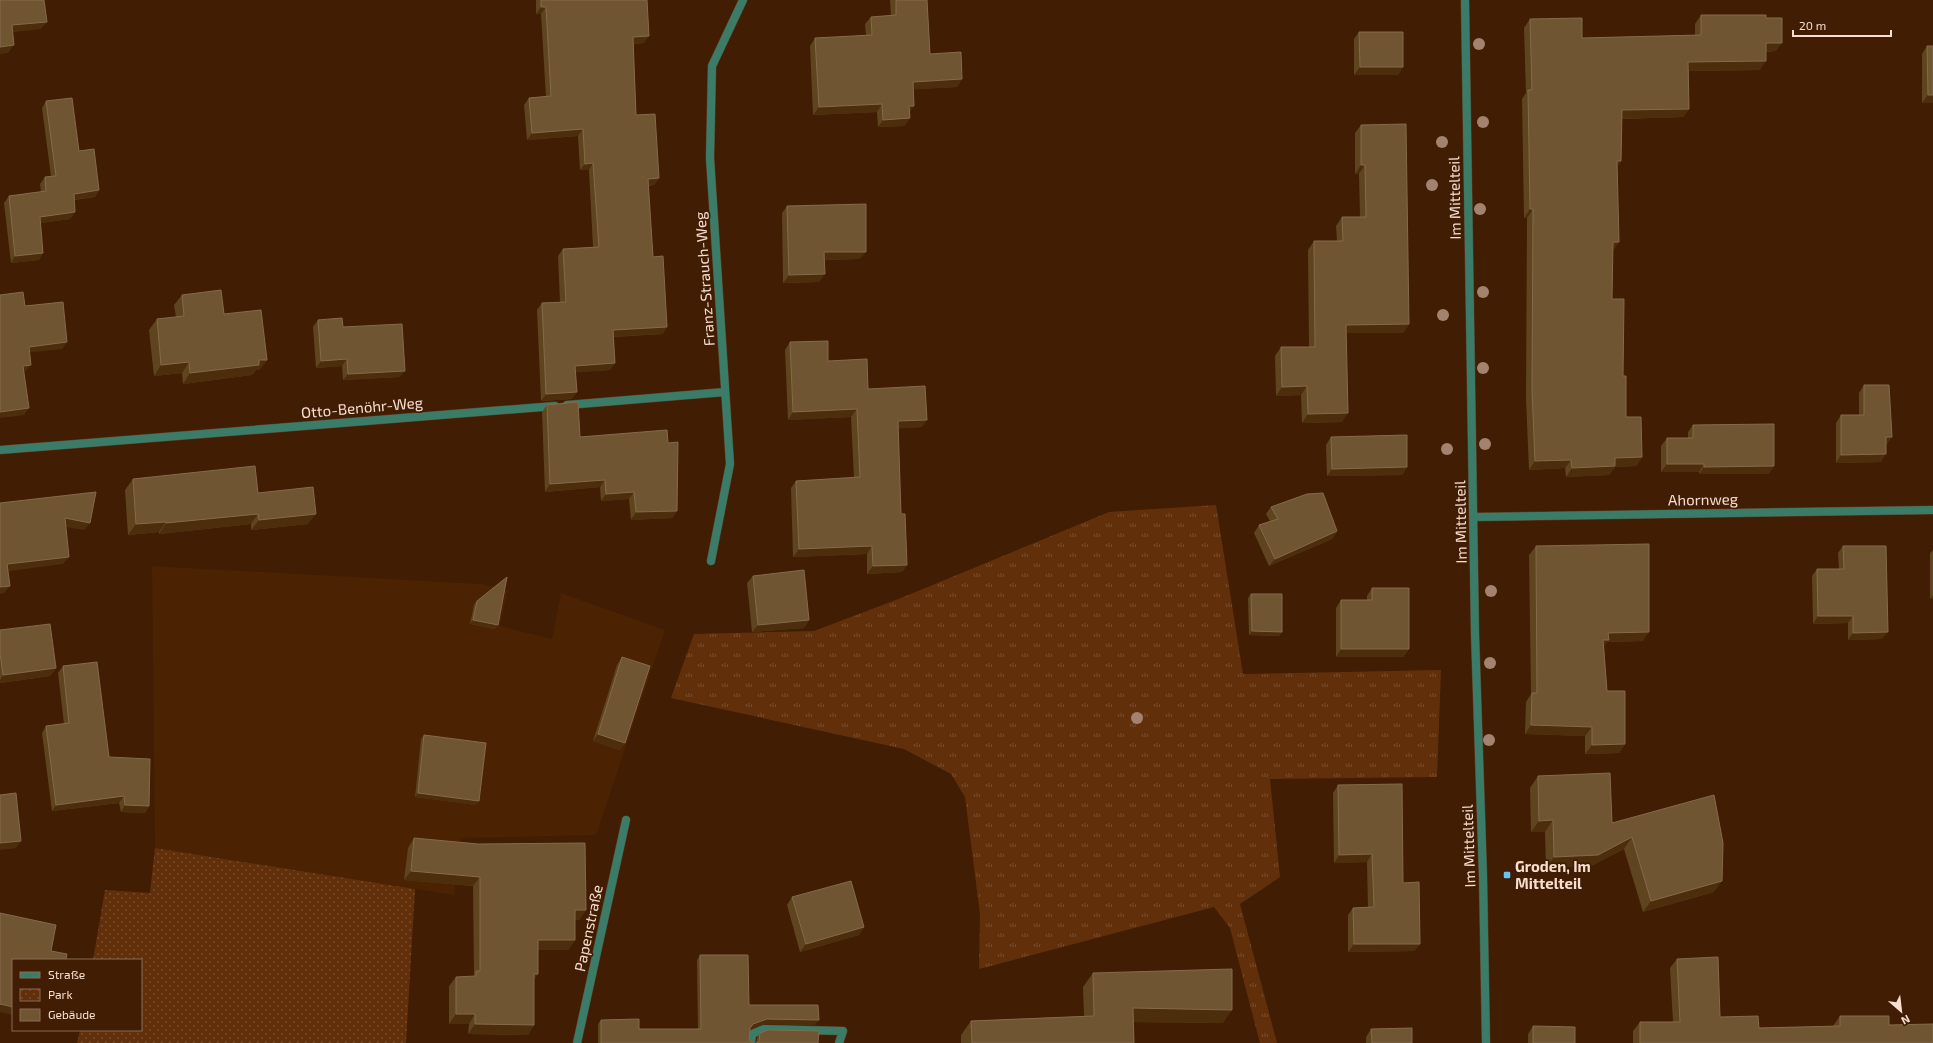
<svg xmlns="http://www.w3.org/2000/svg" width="1933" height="1043" viewBox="0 0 1933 1043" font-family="'Exo 2',sans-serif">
<defs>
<pattern id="grass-tufts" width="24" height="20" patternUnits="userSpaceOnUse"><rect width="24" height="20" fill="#61300b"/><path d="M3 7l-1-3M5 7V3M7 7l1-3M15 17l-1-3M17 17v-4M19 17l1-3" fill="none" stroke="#784e2e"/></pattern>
<pattern id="park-dots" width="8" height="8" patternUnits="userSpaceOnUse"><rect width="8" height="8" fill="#61300b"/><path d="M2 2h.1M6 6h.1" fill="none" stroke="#784e2e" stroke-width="1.8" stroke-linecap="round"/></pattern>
</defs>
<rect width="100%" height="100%" fill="#411d04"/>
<path fill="#4b2202" d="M152,566L481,584L508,590L500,626L552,639L561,593L665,630L596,835L461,838L454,895L155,848Z"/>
<path fill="url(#grass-tufts)" d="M1216,505L1243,674L1441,670L1437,777L1270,779L1280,877L1240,904L1277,1043H1260L1230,928L1214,907L979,969L980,914L965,797L951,774L904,749L671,698L694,634L814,631L901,598L1109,512Z"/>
<path fill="url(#park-dots)" d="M155,848L415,889L406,1043H77L80,1030H141V960H93L105,890L150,893Z"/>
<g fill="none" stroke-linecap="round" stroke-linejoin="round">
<defs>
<path id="lane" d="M577,1043L626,820
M751,1043L752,1034L764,1029L843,1031L839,1043"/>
<path id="street" d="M1465,0L1475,634L1483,876L1486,1043
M567,405L725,392
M0,450L555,406
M1474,517L1933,510
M711,561L730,464L710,158L712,66L743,0"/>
</defs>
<use href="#lane" stroke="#5e3c25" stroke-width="9"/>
<use href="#street" stroke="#5e3c25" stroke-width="9"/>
<use href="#lane" stroke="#3b7c69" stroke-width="8"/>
<use href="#street" stroke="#3b7c69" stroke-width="8"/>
</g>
<g fill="#a3836f">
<circle cx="1479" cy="44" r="6"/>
<circle cx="1483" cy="122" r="6"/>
<circle cx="1442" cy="142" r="6"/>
<circle cx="1432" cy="185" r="6"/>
<circle cx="1480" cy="209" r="6"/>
<circle cx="1483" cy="292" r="6"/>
<circle cx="1443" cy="315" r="6"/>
<circle cx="1483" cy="368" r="6"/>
<circle cx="1485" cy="444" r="6"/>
<circle cx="1447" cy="449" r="6"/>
<circle cx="1491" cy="591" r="6"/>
<circle cx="1490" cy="663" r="6"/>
<circle cx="1137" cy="718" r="6"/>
<circle cx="1489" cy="740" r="6"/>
</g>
<path fill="#5f451f" d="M536,0H647L644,43L633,44L636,115L659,178L654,185L648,186L653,257L663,334L613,337L615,363L610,370L576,372L572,399L541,401L537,310L542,303L560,302L558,256L563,249L593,247L589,170H580L578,136L527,140L524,105L529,98L546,97L541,14H536Z
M890,0H927L930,54L962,79L957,87L913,89L909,113L910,118L904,126L878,127L877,112L813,115L810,46L815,38L866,36L865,24L871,17L891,16Z
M1701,15L1766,18L1776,51L1766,52L1760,70L1689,71V109L1683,117L1622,119L1621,161L1617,167L1612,251V299L1623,376L1626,417L1642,457L1636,466L1615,467L1609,475L1566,477L1565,468L1529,470L1526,398L1527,218H1524L1522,99L1526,93L1524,28L1530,19L1582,38L1695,35V24Z
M1359,32L1403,67L1398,75H1354V39Z
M1927,46H1933V103H1922V54Z
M46,101L79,151L99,190L95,197L74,200L75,212L70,219L40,223L43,253L39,260L11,263L4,203L9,196L41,192L40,184L45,177L51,176L42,108Z
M1361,125L1409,324L1403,333H1346L1342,422L1302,423L1301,395L1276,396L1275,356L1281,347H1309L1308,250L1314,241H1337L1336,226L1342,217H1360L1359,174H1355V133Z
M787,206L860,259L824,260L819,282L783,283L782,213Z
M182,295L224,314L267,360L259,370H256L252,375L183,384L182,373L154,376L149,330L157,319L176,317L174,305Z
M318,320L343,327L400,377L343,380L342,366L316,368L313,327Z
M790,342L828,361L922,427L898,428L901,514L907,565L902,572L867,574V554L793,557L791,488L796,481L854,478L851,417L788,420L785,350Z
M1864,385L1892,437L1886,445L1881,462L1836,463V423L1841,415H1859V393Z
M547,405L580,437L668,443L677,511L672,518L631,520L629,499L601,501L600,487L545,492L542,412Z
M1693,425L1769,474H1699V472H1661V446L1667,438H1688V432Z
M1331,437L1407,467L1402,475L1327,476L1326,445Z
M133,479L258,493L308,524L251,530V524L159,534V532L128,535L125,490Z
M1271,507L1337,531L1332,539L1269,566L1254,533L1259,525L1270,521L1266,514Z
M1536,546L1643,641L1607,642L1604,646L1607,691L1625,744L1619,753L1585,754V736L1525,734L1526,702L1531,694L1529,555Z
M1843,546L1882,639L1848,640V623L1813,624L1812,576L1817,569H1839L1838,553Z
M1933,550V599H1930V553Z
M753,576L809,620L804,628L752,632L747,583Z
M1372,588L1409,649L1403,657H1336V608L1341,600H1367V596Z
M1251,594L1282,632L1279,636L1249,635L1248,598Z
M477,601L495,629L470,624L474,605Z
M0,630L56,668L50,676L0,683Z
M622,657L625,743L620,750L593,741L617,665Z
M63,666L109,757L149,806L145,813L121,812L119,803L52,811L42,733L46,726L64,724L58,673Z
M424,735L476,805L415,797L421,739Z
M1538,776L1612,823L1714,892L1643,912L1624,849L1591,866L1546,868L1545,832H1531L1530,788Z
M1338,785L1403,883L1420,944L1414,951L1348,952V915L1353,908L1368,907L1367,862L1334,863L1333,793Z
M414,838L586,910L579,920H575V940L568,950H538L534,980V1025L528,1035L468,1034L469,1024H449V986L456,977H473L474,975L473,886L404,880L408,848Z
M792,897L864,927L859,935L800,952L787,905Z
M700,955L749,1005L815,1025L764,1024L750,1029L749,1040L753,1043H598V1024L601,1020L639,1029H698L697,960Z
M1677,959L1720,1017L1759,1028L1833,1026L1840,1016L1889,1025L1933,1043H1633V1031L1640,1022H1673L1670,968Z
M1093,973L1223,1023L1133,1022L1134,1043H961V1035L971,1021L1084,1016L1083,987Z
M1533,1026L1575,1043H1528V1034Z
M1371,1029L1412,1043H1366V1037Z
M760,1033L818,1043H756L757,1038Z"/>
<path fill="#4c2e0c" d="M541,7H546L541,14H536Z
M47,22L41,29L7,33L12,25Z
M649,36L644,43L628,44L633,37Z
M1766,43H1782L1776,51L1760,52Z
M14,45L8,53L0,54V47Z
M1766,61L1760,70L1682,71L1688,62Z
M1360,67H1403L1398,75H1354Z
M962,79L957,87L907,90L913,82Z
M1928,95H1933V103H1922Z
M882,104L877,112L813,115L819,107Z
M909,106H914L909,114Z
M1689,109L1683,117L1616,119L1622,110Z
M910,118L904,126L878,127L883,120Z
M583,129L578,136L527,140L532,133Z
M1617,161H1621L1615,170Z
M593,163L589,170H580L585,164Z
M1361,165H1365L1359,174H1355Z
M659,178L654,185L643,186L648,179Z
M99,190L95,197L69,200L74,194Z
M1530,209H1533L1527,218H1524Z
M75,212L70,219L35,224L40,217Z
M1613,242H1619L1613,251Z
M824,252H866L860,259L819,260Z
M43,253L39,260L11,263L15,256Z
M825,274L819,282L783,283L789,275Z
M1409,324L1403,333H1340L1346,325Z
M667,327L663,334L608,337L613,330Z
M67,342L62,349L24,353L29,347Z
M347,359L342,366L316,368L321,361Z
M259,360H267L259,370H256L252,375L183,384L190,373Z
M189,362L182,373L154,376L161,365Z
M615,363L610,370L570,373L575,366Z
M31,365L26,371L18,372L23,366Z
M405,371L400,377L343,380L348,374Z
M1307,386L1301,395L1276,396L1282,387Z
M577,392L572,399L541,401L546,394Z
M29,408L24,415L0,418V412Z
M857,409L851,417L788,420L793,412Z
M1348,413L1342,422L1302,423L1308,414Z
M927,420L922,427L893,429L898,421Z
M1886,437H1892L1886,445Z
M1886,454L1881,462L1836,463L1841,455Z
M1642,457L1636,466L1615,467L1609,475L1566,477L1572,468L1615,458Z
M1571,460L1565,468L1529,470L1535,461Z
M1667,464H1704L1699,472H1661Z
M1774,466L1769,474H1699L1704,467Z
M1407,467L1402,475L1327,476L1332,469Z
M605,480L600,487L545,492L550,484Z
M634,492L629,499L601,501L606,494Z
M677,511L672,518L631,520L636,512Z
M258,514L251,524L159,534L166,523Z
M316,514L308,524L251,530L259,520Z
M65,518L90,523L84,530L59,526Z
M166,522L159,532L128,535L136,524Z
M1337,531L1332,539L1269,566L1275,559Z
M872,546L867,554L793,557L799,549Z
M69,557L63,564L2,572L7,564Z
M907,565L902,572L867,574L873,566Z
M10,586L4,593L0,594V587Z
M1933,595V599H1930Z
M1818,616H1853L1848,623L1813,624Z
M473,620L498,625L495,629L470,624Z
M809,620L804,628L752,632L758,625Z
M1252,631L1282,632L1279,636L1249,635Z
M1649,632L1643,641L1607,642L1602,648H1597L1608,633Z
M1888,632L1882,639L1848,640L1853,633Z
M1341,649H1409L1403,657H1336Z
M56,668L50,676L0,683V680L3,675Z
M1531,725L1592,727L1585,736L1525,734Z
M598,734L625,743L620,750L593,741Z
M1625,744L1619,753L1585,754L1592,745Z
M418,793L479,801L476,805L415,797Z
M124,796L119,803L52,811L56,805Z
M125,805L149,806L145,813L121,812Z
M1553,820L1545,832H1531L1539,821Z
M1632,837L1624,849L1591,866L1546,868L1554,857Z
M21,841L16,848L0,850V843Z
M1372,854L1367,862L1334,863L1339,855Z
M411,871L480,877L473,886L404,880Z
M1722,881L1714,892L1643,912L1651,901Z
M575,910H586L579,920H568Z
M864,927L859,935L800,952L806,944Z
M538,940H575L568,950H532Z
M1354,944H1420L1414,951L1348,952Z
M534,974H538L532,983Z
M0,1004L13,1007V1015L0,1012Z
M1133,1008L1232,1010L1223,1023L1123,1022Z
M456,1014H475L469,1024H449Z
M767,1019L819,1020L815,1025L764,1024L750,1029L747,1033L753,1024Z
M475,1024L534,1025L528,1035L468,1034Z"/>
<path fill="#705532" stroke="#856a4b" d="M0,0H44L47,22L12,25L14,45L0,47Z
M541,0H647L649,36L633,37L636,115L655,114L659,178L648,179L653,257L663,256L667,327L613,330L615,363L575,366L577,392L546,394L542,303L566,302L563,249L599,247L593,163L585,164L583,129L532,133L529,98L551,96L546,7H541Z
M896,0H927L930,54L961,52L962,79L913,82L914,106H909L910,118L883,120L882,104L819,107L815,38L872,35L871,17L896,15Z
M1701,15H1766V18H1782V43H1766V61L1688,62L1689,109L1622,110L1621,161H1617L1619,242H1613L1612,299H1624L1623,376H1626V417H1641L1642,457L1615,458V466L1572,468L1571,460L1535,461L1532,390L1533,209H1530L1528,90H1532L1530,19L1582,18V38L1701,35Z
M1359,32H1403V67H1360Z
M1927,46H1933V95H1928Z
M72,98L79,151L94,149L99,190L74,194L75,212L40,217L43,253L15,256L9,196L46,191L45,177L56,176L46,101Z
M1406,124L1409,324L1346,325L1348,413L1308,414L1307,386L1282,387L1281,347H1315L1314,241H1343L1342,217H1366L1365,165H1361V125Z
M866,204V252H824L825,274L789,275L787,206Z
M221,290L224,314L261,310L267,360H259V365L190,373L189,362L161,365L157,319L184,316L182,295Z
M23,292L25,306L63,302L67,342L29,347L31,365L23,366L29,408L0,412V295Z
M342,318L343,327L402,324L405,371L348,374L347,359L321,361L318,320Z
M828,341V361L867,359L868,389L925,386L927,420L898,421L901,514H905L907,565L873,566L872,546L799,549L796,481L860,477L857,409L793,412L790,342Z
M1864,385H1889L1892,437H1886V454L1841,455V415H1864Z
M578,402L580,437L667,430L668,443L678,442L677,511L636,512L634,492L606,494L605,480L550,484L547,405Z
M1774,424V466L1704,467V464H1667V438H1693V425Z
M1407,435V467L1332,469L1331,437Z
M255,466L258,493L313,487L316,514L259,520L258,514L166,523V522L136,524L133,479Z
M96,492L90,523L65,518L69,557L7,564L10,586L0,587V503Z
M1323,493L1337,531L1275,559L1259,525L1278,519L1271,507L1307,494Z
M1649,544V632L1608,633L1609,640H1603L1607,691H1625V744L1592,745V727L1531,725L1532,693H1537L1536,546Z
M1843,546H1886L1888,632L1853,633V616H1818L1817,569H1844Z
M804,570L809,620L758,625L753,576Z
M507,577L498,625L473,620L477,601Z
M1372,588H1409V649H1341V600H1372Z
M1251,594H1282V632L1252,631Z
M50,624L56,668L3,675L0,653V630Z
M622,657L650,666L625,743L598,734Z
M97,662L109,757L150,759L149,806L125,805L124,796L56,805L46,726L69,723L63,666Z
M424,735L486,743L479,801L418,793Z
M1610,773L1612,823L1714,795L1723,843L1722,881L1651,901L1632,837L1598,855L1554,857L1553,820L1539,821L1538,776Z
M1402,784L1403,883L1419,882L1420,944H1354L1353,908L1374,907L1372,854L1339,855L1338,785Z
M16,793L21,841L0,843V795Z
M414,838L478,844L585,843L586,910H575V940H538V974H534V1025L475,1024V1014H456V977L476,976V971H480V877L411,871Z
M851,881L864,927L806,944L792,897Z
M0,913L56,925L51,951L67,954L66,960H13V1007L0,1004Z
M700,955H748L749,1005H818L819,1020L767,1019L753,1024L750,1028L749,1040L753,1043H601V1020L639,1019V1029H701Z
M1718,957L1720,1017L1758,1016L1759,1028L1840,1026V1016H1889V1025L1933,1024V1043H1640V1022H1680L1677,959Z
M1232,969V1010L1133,1008L1134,1043H972L971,1021L1094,1016L1093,973Z
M1533,1026L1575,1027V1043H1533Z
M1412,1028V1043H1372L1371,1029Z
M768,1030L819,1031L818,1043H756L759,1041L760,1033Z"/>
<rect fill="#69c3f1" stroke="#411d04" stroke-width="1.5" x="1503" y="871" width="8" height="8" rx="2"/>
<g text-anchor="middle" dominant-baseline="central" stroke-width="3.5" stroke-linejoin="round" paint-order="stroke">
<g font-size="15" fill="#f6ded0" stroke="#411d04">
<text transform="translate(1454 198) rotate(-91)">Im Mittelteil</text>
<text transform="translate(704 279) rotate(-94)">Franz-Strauch-Weg</text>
<text transform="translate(362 407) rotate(-5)">Otto-Benöhr-Weg</text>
<text transform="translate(1703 499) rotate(-1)">Ahornweg</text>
<text transform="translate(1460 522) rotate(-91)">Im Mittelteil</text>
<text transform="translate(1468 846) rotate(-92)">Im Mittelteil</text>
<text transform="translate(588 928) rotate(-78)">Papenstraße</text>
</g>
<g font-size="15" font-weight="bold" fill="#f6ded0" stroke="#411d04" text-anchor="start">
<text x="1515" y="866">Groden, Im<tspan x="1515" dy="17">Mittelteil</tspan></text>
</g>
</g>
<rect x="12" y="959" width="130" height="72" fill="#411d04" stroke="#896a56"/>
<rect x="20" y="972" width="20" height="6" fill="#3b7c69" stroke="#896a56"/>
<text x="48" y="979" font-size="12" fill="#f6ded0">Straße</text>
<rect x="20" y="989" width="20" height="12" fill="url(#park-dots)" stroke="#896a56"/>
<text x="48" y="999" font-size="12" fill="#f6ded0">Park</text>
<rect x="20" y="1009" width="20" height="12" fill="#705532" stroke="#896a56"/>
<text x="48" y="1019" font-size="12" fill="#f6ded0">Gebäude</text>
<g transform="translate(1901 1011) rotate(152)" stroke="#411d04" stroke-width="3" paint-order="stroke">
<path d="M0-3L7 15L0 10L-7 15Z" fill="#f6ded0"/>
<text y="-6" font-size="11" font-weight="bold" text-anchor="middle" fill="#f6ded0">N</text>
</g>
<path d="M1793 30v6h98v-6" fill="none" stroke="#f6ded0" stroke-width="2"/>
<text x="1799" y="30" font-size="12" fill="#f6ded0" stroke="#411d04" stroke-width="3" paint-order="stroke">20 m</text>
</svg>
